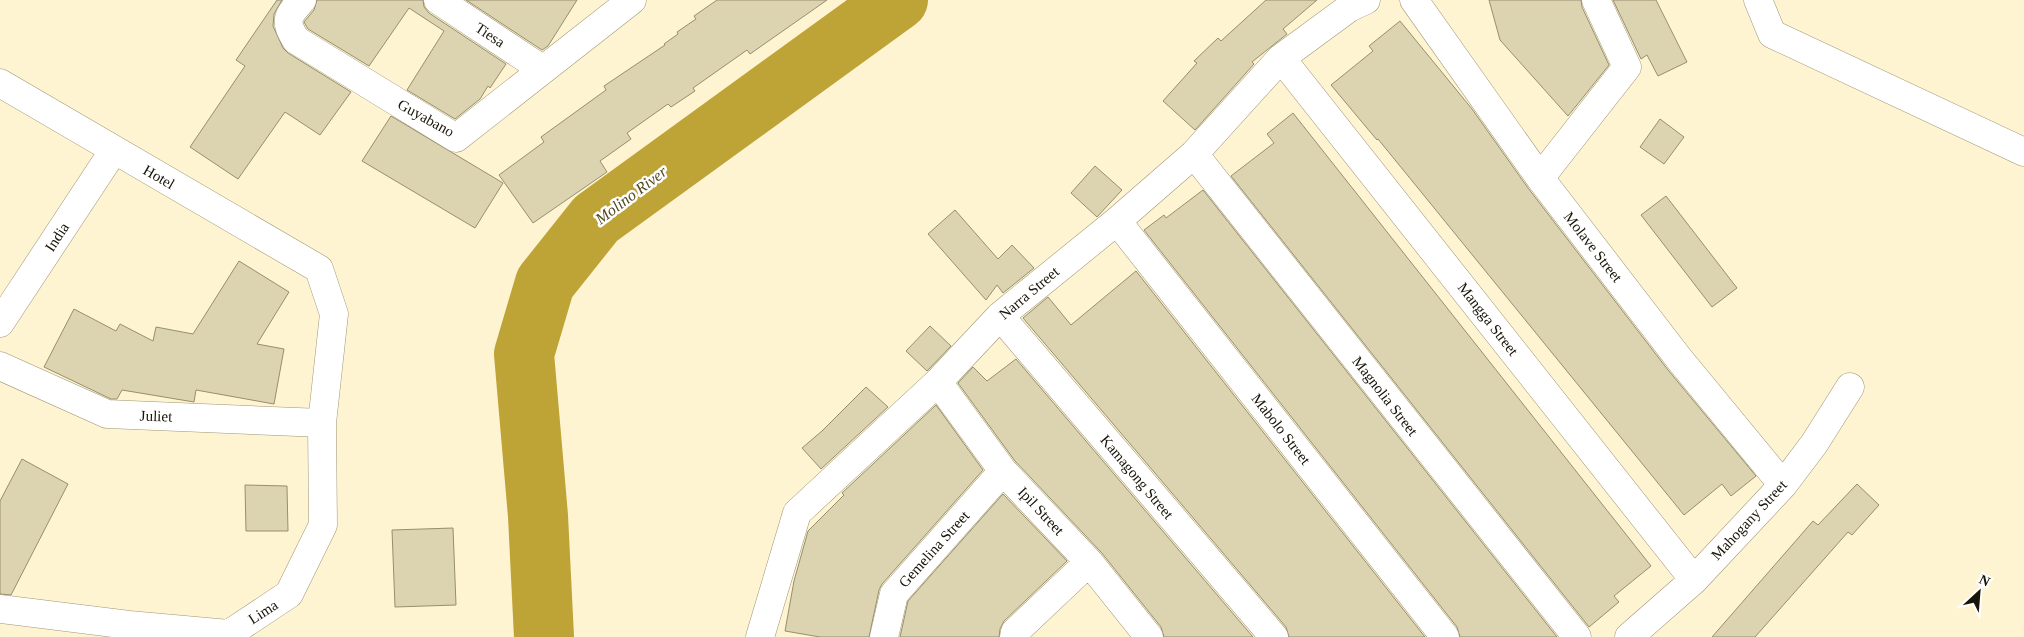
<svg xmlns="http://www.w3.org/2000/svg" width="2024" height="637" viewBox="0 0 2024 637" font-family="'Times New Roman',serif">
<rect width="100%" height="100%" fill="#fef4d1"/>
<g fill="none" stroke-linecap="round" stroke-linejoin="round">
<path stroke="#bea337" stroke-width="60" d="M544,637L538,516L524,354L545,283L596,219L898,0"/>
</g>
<path fill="#dcd3b1" stroke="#978e6e" d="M277,0H282L274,14L273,26L283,48L288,53L351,92L320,135L285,112L238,179L190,147L245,66L236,60Z
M317,0H423L424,7L429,13L506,64L490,88L488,86L480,99L455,119L407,90L444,31L409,8L369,66L308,29L304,22L314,10Z
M466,0H577L548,46L542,50Z
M717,0H827L750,54L747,50L693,88L695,91L671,107L668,104L627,133L631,139L600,161L607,172L533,223L499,175L544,142L541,137L606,90L604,86L665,45L664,44L678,34L677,32L696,19L694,16Z
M1266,0H1317L1283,29L1287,34L1252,62L1254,64L1195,130L1163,101L1197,63L1194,61L1218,38L1221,41Z
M1489,0H1581L1582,7L1609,65L1568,116L1500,40Z
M1613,0H1656L1687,62L1658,76L1647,55L1641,59Z
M1400,21L1472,109L1528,188L1668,370L1756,476L1731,496L1722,484L1684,515L1378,139L1377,140L1331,85L1373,51L1369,46Z
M1293,113L1651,566L1614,596L1619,602L1589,627L1231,176L1274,143L1267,134Z
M391,116L503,183L475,228L362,161Z
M1660,119L1684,137L1664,164L1640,147Z
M1095,166L1122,190L1097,217L1071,193Z
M1203,190L1557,637H1460L1457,627L1144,230L1164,215L1166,218Z
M1666,196L1737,288L1712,307L1641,215Z
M955,210L998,259L1012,245L1034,268L1003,293L997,285L986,300L928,234Z
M239,261L289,292L257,344L284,349L274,404L196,390L194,402L122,390L117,399H111L44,367L74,309L116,331L120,324L153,341L156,327L193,334Z
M1136,271L1425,637H1289L1286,627L1023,318L1048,297L1071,325Z
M930,326L951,346L927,371L906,351Z
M1016,359L1253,637H1164L1161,627L1101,552L1015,461L958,383L973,367L987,381Z
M866,387L888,407L821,469L802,448L822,431Z
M936,405L983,470L882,584L879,590L869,637H820L785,631L794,581L808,531L844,495L842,493Z
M22,459L68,484L11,595L0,594V501Z
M1857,484L1879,505L1852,535L1848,532L1755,637H1712L1813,521L1818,525Z
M245,485L287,486L288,531H246Z
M1003,494L1067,561L1004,621L1000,629L999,637H900L908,601Z
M453,528L456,605L395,607L392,530Z"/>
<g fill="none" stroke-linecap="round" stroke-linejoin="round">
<defs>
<path id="minor" d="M302,0C287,17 284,20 296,40L456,138L632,0
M438,0L542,69
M1414,0L1540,178L1680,360L1783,485
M1758,0L1772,34L2024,152
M1281,58L1694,580
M0,83L319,269L334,314L322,423L323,525L289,594L229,634L129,625L0,609
M1194,154L1577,637
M1540,178L1627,67L1596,0
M1117,221L1445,637
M1000,316L1274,637
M0,323L114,150
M0,366L107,414L322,423
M938,382L1003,471L1089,562L1149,637
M760,637L797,513L938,382L1000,316L1117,221L1194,154L1281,58L1349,8L1366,0
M884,637L894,594L1003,471
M1014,637L1015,632L1089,562
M1629,637L1694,580L1783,485L1814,444L1850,387"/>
</defs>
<use href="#minor" stroke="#9f9676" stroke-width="29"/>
<use href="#minor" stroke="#fff" stroke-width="28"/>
</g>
<g text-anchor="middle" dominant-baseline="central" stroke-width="5" stroke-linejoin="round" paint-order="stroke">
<g font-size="15" fill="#171408" stroke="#fff">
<text transform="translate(490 35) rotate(34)">Tiesa</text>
<text transform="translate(426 118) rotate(29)">Guyabano</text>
<text transform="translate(159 177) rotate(30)">Hotel</text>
<text transform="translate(57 237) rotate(-57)">India</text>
<text transform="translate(1593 247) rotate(52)">Molave Street</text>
<text transform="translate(1029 293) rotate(-40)">Narra Street</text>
<text transform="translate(1488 319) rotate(52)">Mangga Street</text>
<text transform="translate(1385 396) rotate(52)">Magnolia Street</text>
<text transform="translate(156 416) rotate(2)">Juliet</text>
<text transform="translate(1281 429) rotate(52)">Mabolo Street</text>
<text transform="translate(1137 477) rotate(50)">Kamagong Street</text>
<text transform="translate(1041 511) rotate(47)">Ipil Street</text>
<text transform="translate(1749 520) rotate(-47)">Mahogany Street</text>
<text transform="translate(934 549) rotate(-48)">Gemelina Street</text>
<text transform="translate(263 612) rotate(-33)">Lima</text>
</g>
<g font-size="16" font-style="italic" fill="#54491e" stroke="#fff">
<text transform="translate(631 195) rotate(-37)">Molino River</text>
</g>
</g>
<g transform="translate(1979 592) rotate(26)" stroke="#ffffff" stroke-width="4" paint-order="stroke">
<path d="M0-4L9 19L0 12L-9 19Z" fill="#171408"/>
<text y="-8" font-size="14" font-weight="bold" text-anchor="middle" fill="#171408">N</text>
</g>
</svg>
